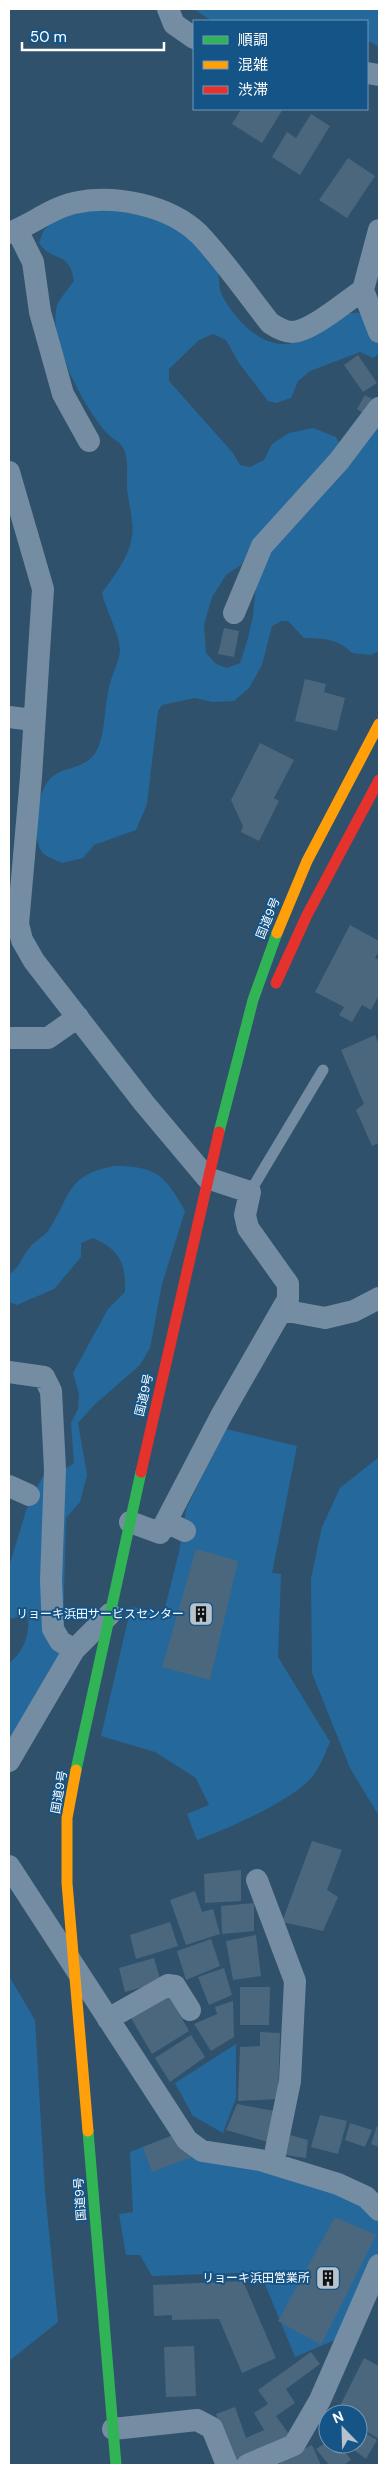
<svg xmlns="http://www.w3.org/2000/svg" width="388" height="2474" viewBox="0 0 388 2474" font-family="'DM Sans','Noto Sans JP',sans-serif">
<rect width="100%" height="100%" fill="#2f516c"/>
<path fill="#25699c" d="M194,9H379V47L371,42H367V21H212Z
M120,208C141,215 178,224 194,238C202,244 213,260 217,269C220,277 218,287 222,295C233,317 258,345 285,344C310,344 330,309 361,313L377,338L379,354L373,358L360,352L310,371L298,381L291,398L276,403L268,401L239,363L226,340L213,334L199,340L169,369V381L233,453L240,465L250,467L264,460L272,444L289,433L313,428L336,437L342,448L254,541L241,565L226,575L212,597L204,625L206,653L216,664L227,668L240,663L247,642L253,616L257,573L270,548L379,422V651L371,655L352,653C338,639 323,638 304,638L288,621H282L272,626L262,665L249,688L234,701L212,702L195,698L162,705L158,711L147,804L136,830L94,845L83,858L62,863C56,860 46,857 42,852C31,837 37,793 49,780C63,764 87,772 98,748C106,728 104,708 109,688C111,676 119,663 120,651C120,634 106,611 102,593C117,572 136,549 132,521C131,510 128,499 127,487C126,474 130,458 122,446C119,441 112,439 108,434C85,410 47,339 57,306C60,298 69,288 74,281C70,251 53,263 39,243C41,239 42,232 45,229C62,210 98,210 120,208Z
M114,1166C156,1166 165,1175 185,1211L162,1284L150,1348L140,1365L94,1405L78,1423L87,1475L80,1502L66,1518L63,1629L67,1651L9,1749V1663C23,1655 33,1628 26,1613L12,1619L9,1617V1567L29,1501L44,1475L63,1470L74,1463L71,1423L78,1409L79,1394L73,1373L108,1309L125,1292C126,1263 120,1250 93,1238L81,1243V1257L54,1289L17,1305L9,1302V1274C20,1268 22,1256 30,1247C35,1241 43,1237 48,1231C72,1196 64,1176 114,1166Z
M226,1429L297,1446L272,1573L281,1574L278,1657L330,1742C325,1753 320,1768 312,1777C292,1801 227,1829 197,1840L187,1814L209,1805L196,1778L155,1752L101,1736L131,1607L164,1612L179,1552L186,1509Z
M379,1457V1816L350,1768L312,1673L311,1578L322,1527L340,1488Z
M9,1976L35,2020L45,2192L58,2322L9,2361Z
M236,2044V2098L223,2133L193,2116L175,2083Z
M181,2132L379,2210V2260L335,2340L295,2357L260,2272L152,2276L140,2255H126L119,2214L133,2212L130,2152Z"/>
<path fill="#4b677d" d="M241,109H283L262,143L232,124Z
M311,114L330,126L300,175L272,157L287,132L296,138Z
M348,158L375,176L347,218L319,200Z
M358,355L377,383L363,392L344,365Z
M365,395L372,399L363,413L357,409Z
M224,628L239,631L234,657L218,654Z
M305,679L326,684L324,692L345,698L337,731L295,721Z
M260,743L294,760L274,798L279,801L259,841L241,832L243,826L231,800Z
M350,925L379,941V951L375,958L379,960V995L371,1010L362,1005L352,1022L339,1015L344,1007L315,992Z
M375,1035L379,1045V1143L372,1146L356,1110L364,1104L341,1050Z
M196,1549L238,1561L210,1680L162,1667Z
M312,1841L342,1850L327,1890L338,1897L323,1931L282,1922Z
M241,1870V1901L205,1903L204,1874Z
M195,1891L202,1912L213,1909L220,1934L186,1945L170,1900Z
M254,1903V1931L222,1934L221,1906Z
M170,1922L178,1946L136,1959L130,1935Z
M256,1935L261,1976L233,1980L226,1941Z
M211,1939L220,1966L186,1980L177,1951Z
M154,1958L161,1982L125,1992L119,1968Z
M224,1968L232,1995L209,2005L198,1977Z
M240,1987H270L269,2025H240Z
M167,1992L189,2031L152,2054L128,2013Z
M233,2001L234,2037L211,2051L194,2024L217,2014L215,2007Z
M260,2032L280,2033L278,2099L238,2101L240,2047L260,2046Z
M191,2035L205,2057L170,2082L155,2058Z
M237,2104L275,2111L268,2142L226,2130Z
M320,2115L347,2121L338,2154L311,2147Z
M350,2123L372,2130L365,2147L345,2140Z
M377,2126L379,2127V2147L371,2144Z
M181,2132L192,2157L152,2172L143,2147Z
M290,2135L308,2140L306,2158L285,2155Z
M335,2217L376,2235L321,2345L278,2321Z
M243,2281L276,2358L242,2373L219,2319L172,2320V2315L154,2316L153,2285Z
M194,2346L196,2396L166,2397L164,2347Z
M311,2352L320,2364L286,2389L295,2403L276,2416L292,2438L238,2463L231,2459L216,2414L235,2407L246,2438L264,2430L254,2413L268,2404L258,2390Z
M364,2358L379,2366V2439L358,2426V2414H336Z
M358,2429L377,2440L366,2459L346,2444H358Z
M328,2441V2444H340L351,2460L344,2465H329L316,2449Z
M312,2445L321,2465H280L279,2461Z"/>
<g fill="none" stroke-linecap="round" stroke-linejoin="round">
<path stroke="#758da2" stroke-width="11" d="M250,1192L323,1070"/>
<path stroke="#758da2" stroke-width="22" d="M168,9L174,24L194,38
M367,73L379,75
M17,230L33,262L40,312L63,394L89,441
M9,233C31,225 51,208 74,203C114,194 169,205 199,234C223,259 248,295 270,323C276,327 284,332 292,332C312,331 346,301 363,290L379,230
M363,290L379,332
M9,472L43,589L31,777L18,924L22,940L34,961L144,1103L207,1178L250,1192L245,1215L248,1228L288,1284V1299L221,1416L160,1533L130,1522
M234,613L262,546L339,461L379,408
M9,717L33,720
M9,1038H48L78,1017
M282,1310L325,1318L354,1311L379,1298
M9,1372L44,1377L51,1391L55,1469L51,1581L53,1629L60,1641L74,1650
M9,1486L29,1495
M166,1522L185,1531
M9,1761L74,1650L110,1614
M9,1866L187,2140L202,2151L260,2160L338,2184L366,2197L379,2210
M257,1880L295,1981L290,2081L273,2164
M108,2019L168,1985L175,1986L190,2010
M113,2429L197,2420L212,2428L227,2465
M247,2465L294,2445L320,2400L379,2265"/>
<path stroke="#30b455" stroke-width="11" d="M219,1132L253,1000L277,933
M76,1770L141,1472
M88,2131L116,2465"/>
<path stroke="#ff9f0a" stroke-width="11" d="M277,933L307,861L379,724
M76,1770L67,1818V1883L88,2131"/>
<path stroke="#e5322d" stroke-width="11" d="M276,983L307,915L379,780
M141,1472L219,1132"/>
</g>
<defs>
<symbol id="building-square" viewBox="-11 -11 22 22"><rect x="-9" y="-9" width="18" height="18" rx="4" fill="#b6c2cc" stroke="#155486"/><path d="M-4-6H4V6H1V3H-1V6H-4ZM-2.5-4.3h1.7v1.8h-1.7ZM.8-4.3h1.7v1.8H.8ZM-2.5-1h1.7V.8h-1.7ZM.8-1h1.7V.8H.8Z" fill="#111"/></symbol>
</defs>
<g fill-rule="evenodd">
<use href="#building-square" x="187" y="1600" width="28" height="28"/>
<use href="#building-square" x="314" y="2264" width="28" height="28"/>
</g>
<g text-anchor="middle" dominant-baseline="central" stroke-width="4" stroke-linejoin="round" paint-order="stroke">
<g font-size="12" fill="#fff" stroke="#155486">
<text transform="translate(268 918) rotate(-68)">国道9号</text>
<text transform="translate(144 1395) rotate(-77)">国道9号</text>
<text transform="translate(59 1792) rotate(-80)">国道9号</text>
<text transform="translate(80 2199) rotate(-94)">国道9号</text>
</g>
<g font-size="12" fill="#fff" stroke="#155486" text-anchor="end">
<text x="184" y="1614">リョーキ浜田サービスセンター</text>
<text x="310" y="2278">リョーキ浜田営業所</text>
</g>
</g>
<rect width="388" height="2474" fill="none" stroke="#ffffff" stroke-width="20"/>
<rect x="193" y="20" width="175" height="90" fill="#155486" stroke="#7398b6"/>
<rect x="203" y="36" width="25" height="8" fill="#30b455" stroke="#7398b6"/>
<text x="238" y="45" font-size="15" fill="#ffffff">順調</text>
<rect x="203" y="61" width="25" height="8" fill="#ff9f0a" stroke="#7398b6"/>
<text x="238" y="70" font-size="15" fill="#ffffff">混雑</text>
<rect x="203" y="86" width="25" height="8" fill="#e5322d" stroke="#7398b6"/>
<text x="238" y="95" font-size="15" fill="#ffffff">渋滞</text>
<g transform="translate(343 2429) rotate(337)"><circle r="24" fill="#155486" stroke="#7398b6"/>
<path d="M0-4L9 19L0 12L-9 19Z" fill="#b6c2cc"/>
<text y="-8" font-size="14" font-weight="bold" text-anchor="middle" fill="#ffffff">N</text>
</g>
<path d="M22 42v8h142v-8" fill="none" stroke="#ffffff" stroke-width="2.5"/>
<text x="30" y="42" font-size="15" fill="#ffffff" stroke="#155486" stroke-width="4" paint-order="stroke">50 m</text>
</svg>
